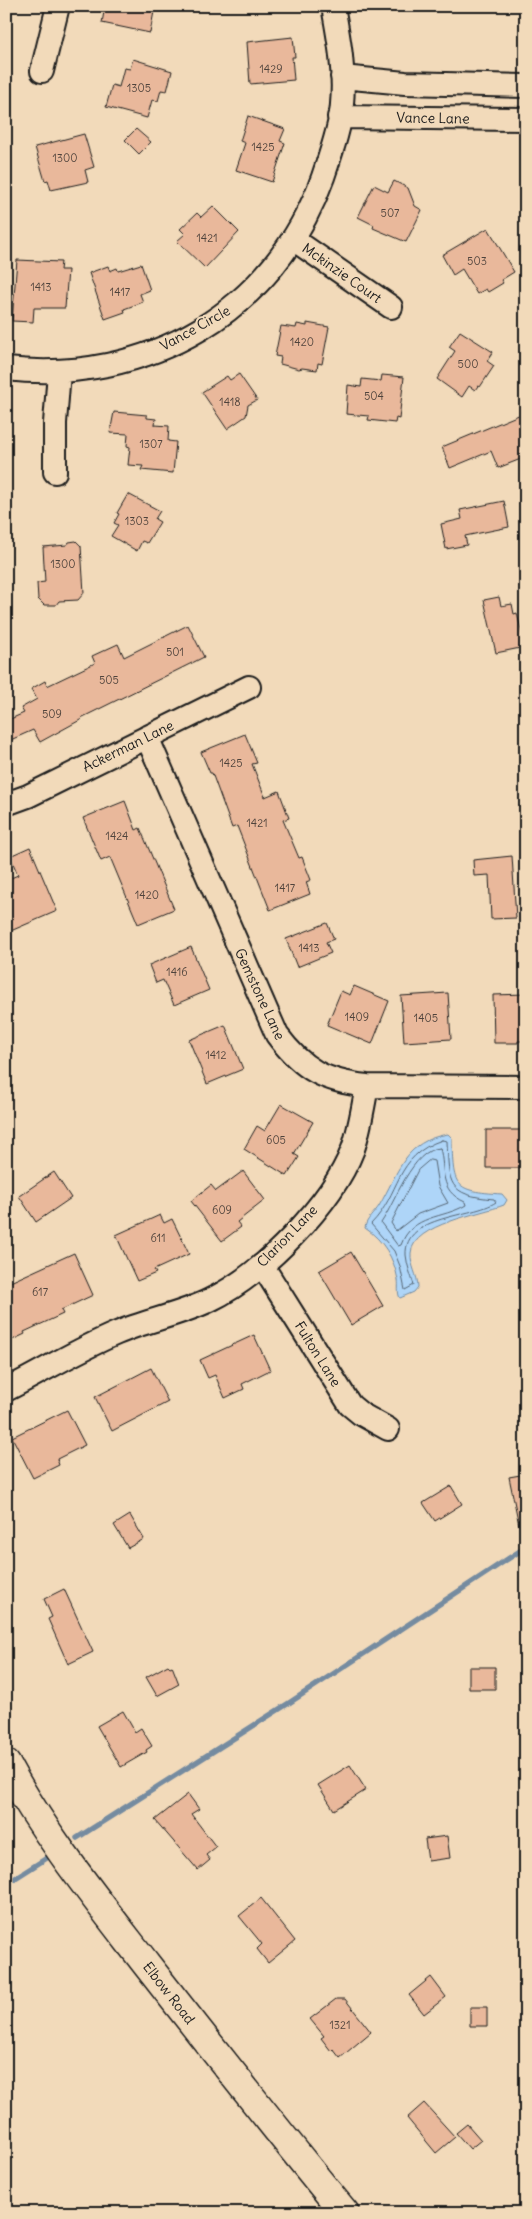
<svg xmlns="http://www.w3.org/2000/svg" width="532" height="2219" viewBox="0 0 532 2219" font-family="Delius,sans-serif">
<rect width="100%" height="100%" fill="#f2daba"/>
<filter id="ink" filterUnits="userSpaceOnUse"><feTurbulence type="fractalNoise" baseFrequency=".02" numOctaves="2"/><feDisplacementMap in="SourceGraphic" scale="10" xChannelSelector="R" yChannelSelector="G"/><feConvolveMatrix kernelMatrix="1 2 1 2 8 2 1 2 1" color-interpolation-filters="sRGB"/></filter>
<g filter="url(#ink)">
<path fill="#aed5f8" stroke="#748ba0" d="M448,1134L452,1138C453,1187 453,1191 502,1194L507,1200L504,1205C481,1214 413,1224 411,1253C410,1265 418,1276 418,1287L414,1292L400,1298C397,1293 399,1286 398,1280C394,1258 383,1240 365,1228C366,1219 374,1214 379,1206C399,1172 404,1141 448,1134Z"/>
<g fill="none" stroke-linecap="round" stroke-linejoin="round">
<path stroke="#566674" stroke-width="1" d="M442,1140L447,1141C449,1184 447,1195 494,1199L496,1202C473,1218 404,1214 406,1255C407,1266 411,1275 414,1285L405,1290L400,1266L394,1251L371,1224C401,1194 394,1156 442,1140Z
M440,1148C446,1171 438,1190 465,1202L466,1205C443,1219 412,1214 401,1245L398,1246L381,1223C395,1203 412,1149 440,1148Z
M430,1160L434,1161L438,1186L448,1203L418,1214L396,1231L391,1223L418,1170Z"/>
<path stroke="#748ba0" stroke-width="5.5" d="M77,1838L289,1703L526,1547
M6,1884L50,1856"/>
</g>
<path fill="#e9b89b" stroke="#1c1c1c" d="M105,6H155L150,33L102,23Z
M293,37L295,57H292L294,80L250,84L247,42Z
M133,59L172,71L167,91L161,90L158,101L152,100L147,118L106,107L112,85L119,87L124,68L130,69Z
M248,116L285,129L280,141L285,143L272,182L236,170L245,143L240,141Z
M136,129L151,142L139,154L125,140Z
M84,134L94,167L85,170L88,182L51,190L48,180L45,181L35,147Z
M394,181L408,188L415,206L422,210L406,242L373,228L374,225L358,217L374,185L388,192Z
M213,206L239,232L205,268L177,241L185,234L180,229L197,213L201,217Z
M488,228L514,272L501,280L503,283L488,292L486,289L477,294L462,269L453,275L442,255Z
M17,260L61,262L60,270H68L65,308H34L33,322L12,321Z
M141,264L150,290L140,294L143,302L124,309L125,312L105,319L89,273L108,266L110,271L117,268L118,271Z
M307,323L329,327L322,364L318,363L317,370L302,368L299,369L280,364L281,357L275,356L281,326L296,328L297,324L307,326Z
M460,331L493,352L487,361L494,366L480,387L478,386L475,390L469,386L462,397L437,379L455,351L449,347Z
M239,374L257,400L248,405L246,416L227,429L202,392L227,376L230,380Z
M382,375L404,377L399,419L396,418L395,423L368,420L369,416L346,414L348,385L361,387L362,379L381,381Z
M114,412L147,415V418L156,419L155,425L169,426L168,441L176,442L173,473L141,470L143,466L128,465L130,447L127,446L128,434L110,433Z
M526,412V457L498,468L491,451L450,468L442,447Z
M128,494L160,511L155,519L160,522L147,543L142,541L137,551L111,536L118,525L114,523L119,514L117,513Z
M504,501L509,527L465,536L467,545L446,549L441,524L462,519L460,510Z
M76,541L81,546L84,593L78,600L59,601L56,605H44L38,599L37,583L45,582L43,547L67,545L69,542Z
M499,597L501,606L512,604L514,614L517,613L525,647L496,653L484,600Z
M188,625L204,657L81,718L82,719L40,742L33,730L6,742V721L24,713L21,708L37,699L31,689L45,681L47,686L95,663L92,656L118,644L124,657Z
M245,734L257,763L252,764L265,797L279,791L289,818L283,820L299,858L302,857L311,880L306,882L310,894L270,910L237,826L232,828L212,773H210L201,752Z
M125,801L136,830L140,828L174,909L138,924L110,857L101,861L83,818Z
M30,847L57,911L6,933V898L12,896L6,880L18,875L10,856Z
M512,856L516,918L491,919L489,875L474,876L473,860Z
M327,923L334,939L326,942L331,953L297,967L286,939Z
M191,947L209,990L174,1005L163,980L156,983L149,965Z
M354,986L389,1001L372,1044L327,1025L341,991L350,995Z
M448,993L451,1039L404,1042L401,996Z
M526,994V1041H518V1043H494L493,995Z
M225,1025L243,1069L207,1084L189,1040Z
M281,1104L313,1122L294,1154L299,1157L287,1176L244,1149L257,1126L265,1131Z
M486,1130H526V1168H486Z
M243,1171L265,1200L237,1222L241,1227L222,1241L191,1201L211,1185L216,1191Z
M54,1172L71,1198L36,1222L19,1196Z
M160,1215L164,1223L172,1219L189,1254L154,1270L156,1273L137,1281L116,1235Z
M351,1252L383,1306L351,1325L319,1271Z
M74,1253L93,1295L61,1310L63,1314L24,1332L25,1334L6,1343V1284Z
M254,1335L270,1370L242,1384L244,1389L225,1398L215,1375L208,1378L200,1360Z
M151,1368L168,1402L112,1431L95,1397Z
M67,1410L85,1445L57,1459L59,1465L33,1478L12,1437Z
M526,1474V1524L519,1525L509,1477Z
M451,1486L462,1504L435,1521L423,1503Z
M130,1515L144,1539L128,1548L114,1525Z
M64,1589L93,1652L68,1664L48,1619L52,1617L44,1599Z
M168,1665L170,1667L172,1666L179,1684L157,1696L146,1677Z
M469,1667H495V1689H469Z
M123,1711L135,1732L141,1728L152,1746L146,1750L147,1752L121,1767L97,1726Z
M350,1765L366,1790L334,1810L318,1785Z
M188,1794L199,1809L191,1814L216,1847L206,1855L210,1860L198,1870L155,1820Z
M447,1836L450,1858L428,1861L425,1839Z
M261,1898L295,1941L268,1963L257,1949L262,1944L239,1916Z
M431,1977L446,1997L424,2014L409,1995Z
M336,1999H345L371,2032L340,2058L333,2049L331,2051L321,2038L324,2036L310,2019Z
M470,2007H487V2026H470Z
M424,2103L455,2137L436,2153L407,2118Z
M467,2124L481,2140L470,2149L456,2133Z"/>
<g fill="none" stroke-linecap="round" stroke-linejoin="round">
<defs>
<path id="street" d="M42,71L58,6
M342,77L405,83L526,86
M339,117L526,119
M293,239L391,307
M6,369C147,385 275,312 323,177C330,156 341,126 342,104C345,71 339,39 333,6
M55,472V423L59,372
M147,737L277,1035C303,1070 324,1081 367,1086L526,1087
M6,804L28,796L249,687
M262,1265L350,1405L361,1414L388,1429
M6,1390C43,1371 79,1349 117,1333C147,1320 180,1315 210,1300C262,1275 332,1204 353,1149C360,1128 363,1107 367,1086"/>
<path id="secondary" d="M6,1764C45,1836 97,1900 147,1965C212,2048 277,2131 345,2213"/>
</defs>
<use href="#street" stroke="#1c1c1c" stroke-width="26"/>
<use href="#secondary" stroke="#1c1c1c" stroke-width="31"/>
<use href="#street" stroke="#f2daba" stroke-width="22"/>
<use href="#secondary" stroke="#f2daba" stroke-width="28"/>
</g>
</g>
<g text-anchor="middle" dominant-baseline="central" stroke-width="4" stroke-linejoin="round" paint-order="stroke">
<g font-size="11" fill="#4f433c">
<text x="271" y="69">1429</text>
<text x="139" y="88">1305</text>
<text x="263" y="147">1425</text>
<text x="65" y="158">1300</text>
<text x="390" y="213">507</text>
<text x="207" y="238">1421</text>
<text x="477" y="261">503</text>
<text x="41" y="287">1413</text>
<text x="120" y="292">1417</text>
<text x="302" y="342">1420</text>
<text x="468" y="364">500</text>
<text x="374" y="396">504</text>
<text x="230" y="402">1418</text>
<text x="151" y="444">1307</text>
<text x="137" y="521">1303</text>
<text x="63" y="564">1300</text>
<text x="175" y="652">501</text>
<text x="109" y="680">505</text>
<text x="52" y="714">509</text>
<text x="231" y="763">1425</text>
<text x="257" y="823">1421</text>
<text x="117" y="836">1424</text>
<text x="285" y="888">1417</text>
<text x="147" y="895">1420</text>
<text x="309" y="948">1413</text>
<text x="177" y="972">1416</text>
<text x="357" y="1017">1409</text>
<text x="426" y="1018">1405</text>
<text x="216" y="1055">1412</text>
<text x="276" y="1140">605</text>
<text x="222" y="1210">609</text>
<text x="158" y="1238">611</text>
<text x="40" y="1292">617</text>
<text x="340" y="2025">1321</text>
</g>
<g font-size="14" fill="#1c1c1c" stroke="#f2daba">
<text transform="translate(433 118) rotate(1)">Vance Lane</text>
<text transform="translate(342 273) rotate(35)">Mckinzie Court</text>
<text transform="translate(195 328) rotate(-29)">Vance Circle</text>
<text transform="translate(128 746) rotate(-26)">Ackerman Lane</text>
<text transform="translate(260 994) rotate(65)">Gemstone Lane</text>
<text transform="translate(287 1236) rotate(-46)">Clarion Lane</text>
<text transform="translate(318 1354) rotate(58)">Fulton Lane</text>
<text transform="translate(169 1993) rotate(52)">Elbow Road</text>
</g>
</g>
<rect width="532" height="2219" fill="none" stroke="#f2daba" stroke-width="25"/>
<rect x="12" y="12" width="507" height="2194" fill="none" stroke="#1c1c1c" stroke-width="2" filter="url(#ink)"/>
</svg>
